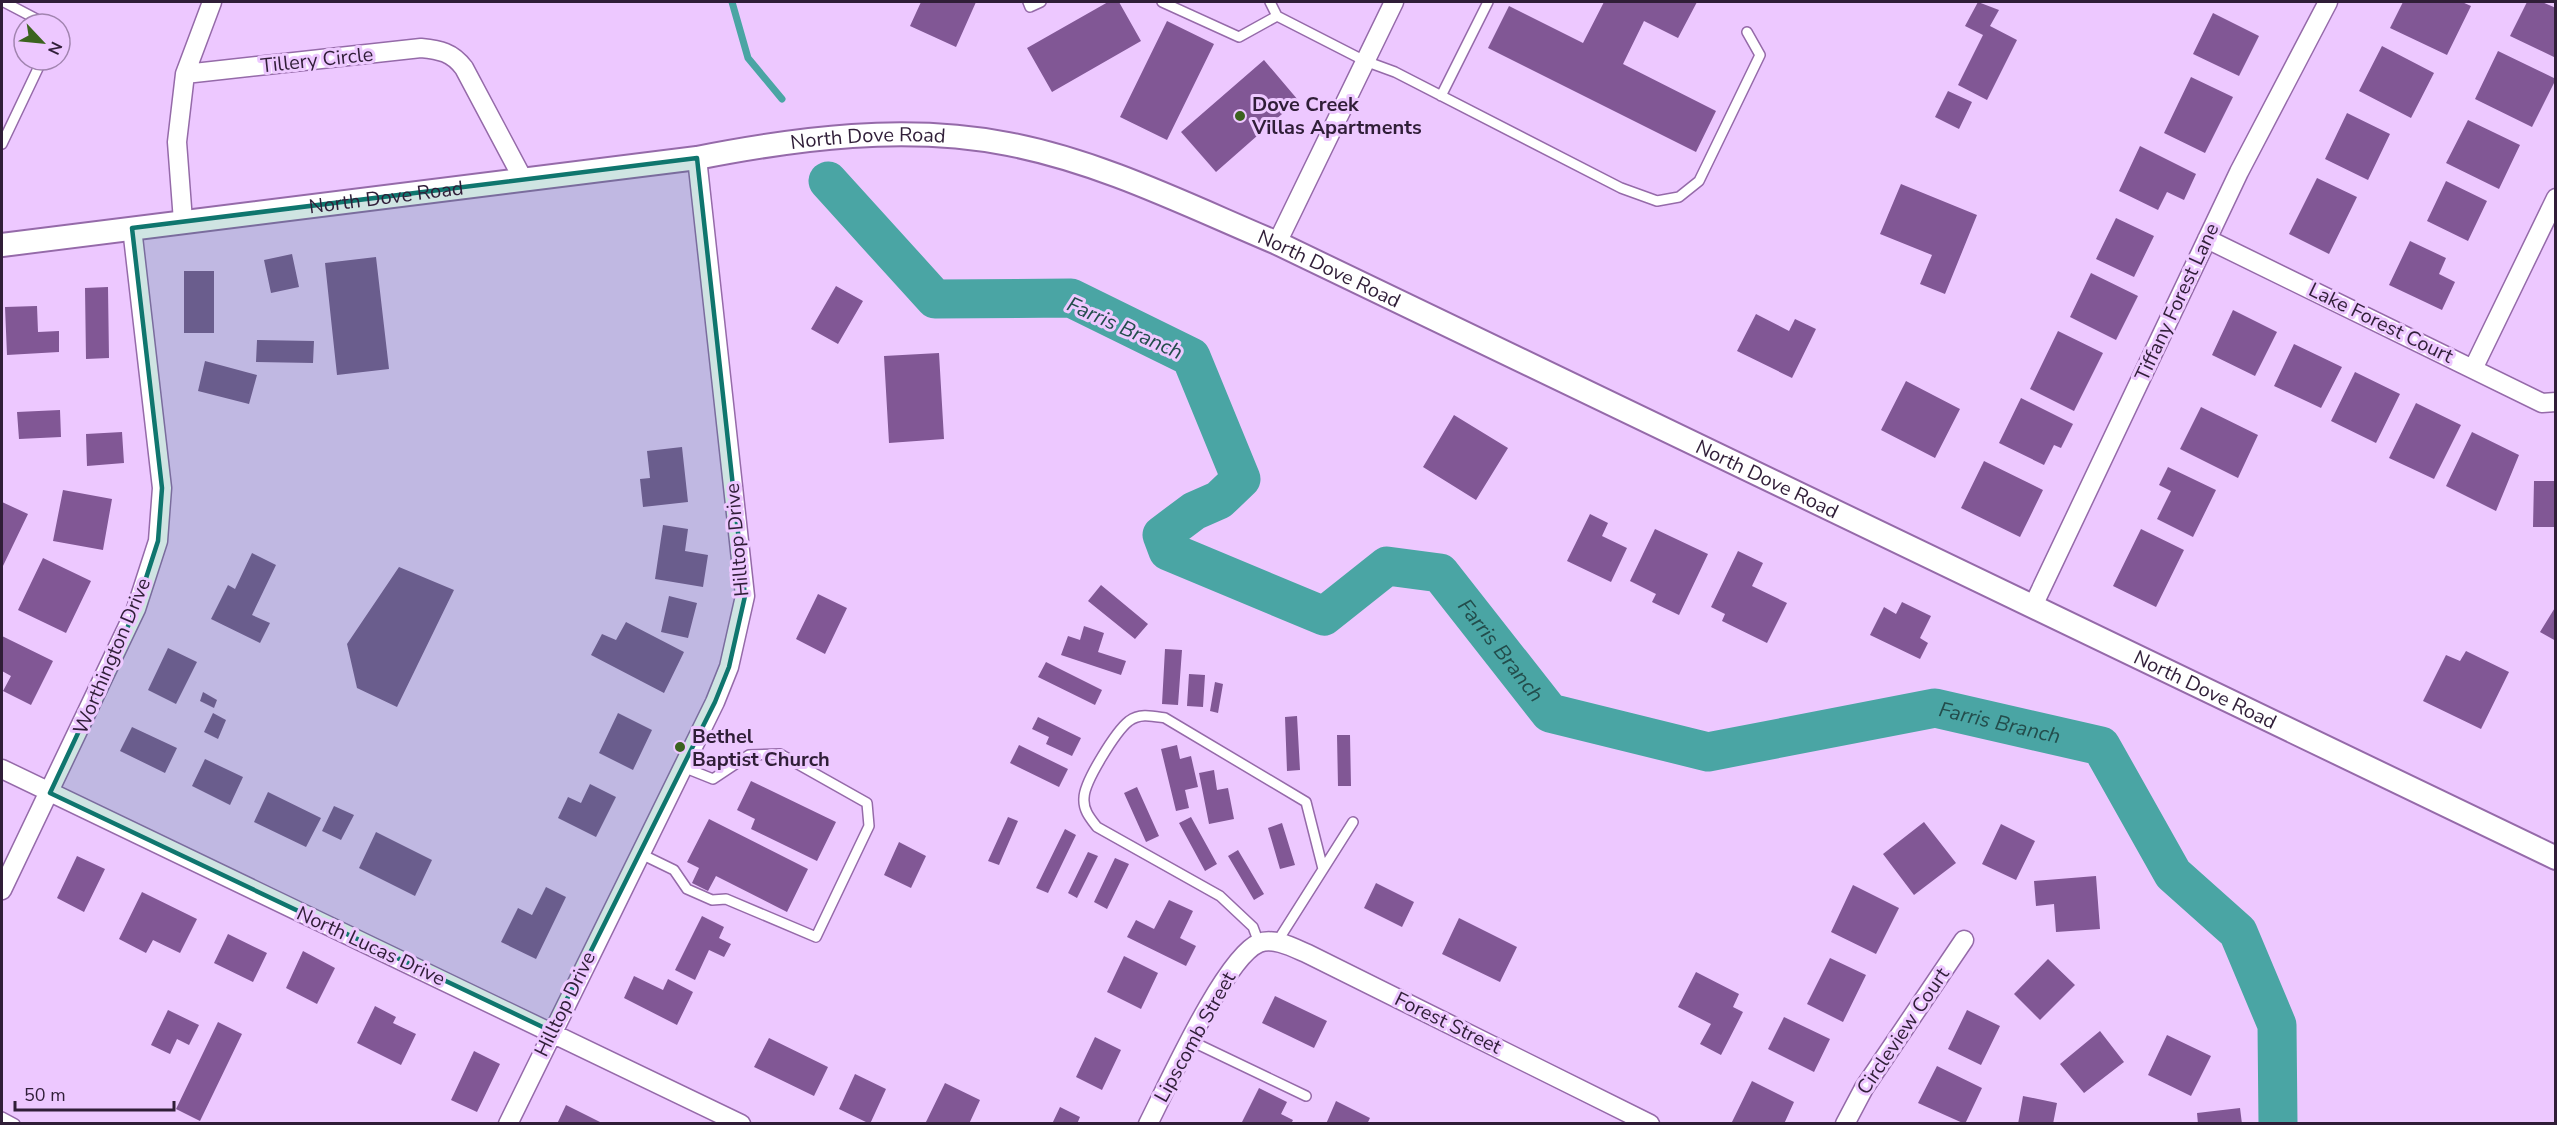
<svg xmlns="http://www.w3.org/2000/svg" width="2557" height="1125" viewBox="0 0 2557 1125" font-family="'Nunito Sans',sans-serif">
<rect width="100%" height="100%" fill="#edc8ff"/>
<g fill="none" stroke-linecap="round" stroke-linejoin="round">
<path stroke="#4aa5a4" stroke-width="7" d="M732,2L748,58L782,99"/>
<path stroke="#4aa5a4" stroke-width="39" id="s1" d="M828,181L935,299L1071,298L1191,357L1241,479L1219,500L1194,511L1162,535L1168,551L1324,616L1387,566L1440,573L1550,713L1708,752L1935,708L2101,746L2173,874L2238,932L2277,1025L2278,1124"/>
</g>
<path fill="#815795" d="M921,2H976L956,47L910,26Z
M1108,2H1119L1141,41L1052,92L1027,48Z
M1604,2H1697L1678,38L1644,21L1623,64L1716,111L1696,152L1488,48L1509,6L1583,43Z
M1978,2L1999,10L1990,26L2017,40L1987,100L1958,85L1983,35L1965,26Z
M2403,2H2462L2471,6L2447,55L2390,28Z
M2527,2H2542L2556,8V58L2510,36Z
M2213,13L2259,36L2239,76L2193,54Z
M1167,21L1214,44L1167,140L1120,117Z
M2382,46L2434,73L2411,118L2359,91Z
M2498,51L2556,79L2532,127L2475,99Z
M1264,60L1298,100L1216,172L1181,132Z
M2191,77L2233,97L2205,153L2164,133Z
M1948,91L1972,102L1959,129L1935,117Z
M2347,113L2390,134L2368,180L2325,159Z
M2468,120L2520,145L2499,189L2446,163Z
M2140,146L2196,174L2184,200L2167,192L2158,210L2119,191Z
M2317,178L2357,197L2329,254L2289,234Z
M2446,181L2487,201L2468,241L2427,221Z
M1901,184L1977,215L1945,294L1920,284L1932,255L1880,234Z
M2116,218L2154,236L2134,277L2096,259Z
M2410,241L2446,258L2439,274L2455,282L2442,310L2389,285Z
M292,254L299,287L271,293L264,260Z
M376,257L389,369L337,375L325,263Z
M184,271H214V333H184Z
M2091,273L2138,296L2116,340L2070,317Z
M836,286L863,301L838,344L811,329Z
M108,287L109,358L86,359L85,288Z
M37,306L38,332L59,331V352L7,355L5,307Z
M2233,310L2277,332L2255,376L2212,355Z
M1756,314L1789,331L1795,319L1816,329L1792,378L1737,351Z
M2058,331L2103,353L2074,411L2030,389Z
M257,340L314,341L313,363L256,362Z
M2294,344L2342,367L2321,408L2274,386Z
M939,353L944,439L889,443L884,356Z
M205,361L257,375L249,404L198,391Z
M2355,372L2400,394L2376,443L2331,421Z
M1906,381L1960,409L1935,458L1881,430Z
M2021,398L2073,424L2061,448L2054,445L2044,465L1999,443Z
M2416,403L2461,425L2434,479L2389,458Z
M2201,407L2258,435L2238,478L2180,449Z
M60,410L61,437L19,439L17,412Z
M1454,415L1508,448L1476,500L1423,467Z
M122,432L124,463L87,466L86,434Z
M2472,432L2519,455L2496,511L2446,486Z
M682,447L688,502L643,507L640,479L650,478L647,451Z
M1984,461L2043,490L2020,537L1961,508Z
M2168,467L2216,490L2193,537L2157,519L2171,491L2159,485Z
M2534,481H2556V527H2533Z
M63,490L112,499L103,550L53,541Z
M2,502L28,514L2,568Z
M1590,514L1608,523L1602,536L1627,548L1611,582L1567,561Z
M663,525L688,529L685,551L708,555L703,587L655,579Z
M1655,529L1708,554L1679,615L1652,602L1656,594L1630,581Z
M2141,529L2184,550L2156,607L2113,586Z
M1738,551L1763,563L1752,586L1787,603L1767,643L1722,621L1725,614L1711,607Z
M252,553L276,565L252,615L270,623L260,643L211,619L228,585L235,589Z
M43,558L91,581L66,633L18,610Z
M399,567L454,590L397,707L357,688L347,644Z
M1101,585L1148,624L1135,639L1088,601Z
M818,594L847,608L825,654L796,639Z
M669,596L697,603L688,638L661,632Z
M1902,602L1931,616L1920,638L1928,643L1920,659L1870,635L1884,607L1896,614Z
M2556,606V641L2540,632Z
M626,622L684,652L664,693L591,655L602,634L616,640Z
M1084,626L1104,633L1098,652L1126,661L1121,675L1061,655L1068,636L1080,640Z
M2,636L53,661L31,705L3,691L11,676L2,671Z
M168,648L197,662L176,704L148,690Z
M1165,649L1182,650L1178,705L1162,704Z
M2466,651L2509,672L2481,729L2423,701L2446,655L2460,661Z
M1046,662L1102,690L1095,705L1038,677Z
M1189,674L1205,675L1203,707L1187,706Z
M1215,682L1223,684L1218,713L1210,711Z
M203,692L217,700L214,708L200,701Z
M213,713L226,720L218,739L204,732Z
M618,713L652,730L633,770L599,753Z
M1297,716L1300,770L1287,771L1285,717Z
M1038,717L1081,738L1072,756L1046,744L1049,737L1032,729Z
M132,727L177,748L165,773L120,751Z
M1337,735H1350L1351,786H1338Z
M1019,745L1068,769L1059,787L1010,763Z
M1177,745L1180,759L1191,756L1198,787L1185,790L1189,808L1176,811L1161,749Z
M205,759L243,777L230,805L192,786Z
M1214,770L1217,790L1228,788L1234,819L1209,824L1199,773Z
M751,781L836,822L817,861L751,829L755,819L737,810Z
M590,784L616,797L596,837L558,818L568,797L581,803Z
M1137,787L1159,836L1146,842L1124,793Z
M268,792L321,818L306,847L254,822Z
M334,806L354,815L341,840L322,831Z
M1008,817L1018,821L999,865L988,861Z
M1191,817L1217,864L1205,871L1179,823Z
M709,819L808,869L787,912L716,876L708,891L692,883L699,868L687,862Z
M1924,822L1956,863L1914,895L1883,854Z
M1282,823L1295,865L1280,869L1268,828Z
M2001,824L2035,841L2016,880L1982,864Z
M1065,829L1076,835L1048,893L1036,888Z
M376,832L432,860L415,896L359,868Z
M899,842L926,856L911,888L884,875Z
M1238,850L1264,894L1254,900L1228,856Z
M1088,852L1098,856L1077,898L1068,893Z
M77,856L105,869L84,912L57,898Z
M1115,858L1129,864L1107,909L1094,902Z
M2096,876L2100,929L2056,932L2054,904L2036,906L2034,881Z
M1376,883L1414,902L1402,927L1364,908Z
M1853,885L1899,908L1876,954L1831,932Z
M546,887L566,897L536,959L501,942L518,908L532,915Z
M142,892L197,919L180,953L153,940L146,953L119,939Z
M1169,900L1193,911L1180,938L1196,946L1186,966L1127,937L1136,920L1154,929Z
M702,916L724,927L719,938L731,944L724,957L709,950L695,980L675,970Z
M1459,918L1517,947L1500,982L1442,954Z
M228,934L267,953L253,982L214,963Z
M303,951L335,968L317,1004L286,988Z
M1124,956L1158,973L1141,1009L1107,992Z
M1830,958L1866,975L1843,1022L1807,1004Z
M2048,959L2075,985L2040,1020L2014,994Z
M1696,972L1739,994L1733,1007L1743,1012L1721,1055L1700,1044L1711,1024L1678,1007Z
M634,976L663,990L668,979L693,992L677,1025L624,998Z
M1275,996L1327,1021L1314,1048L1262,1023Z
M375,1006L396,1017L393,1023L416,1034L401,1065L357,1043Z
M168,1010L199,1025L189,1045L177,1039L170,1054L151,1045Z
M1967,1010L2000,1026L1981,1065L1948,1049Z
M1784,1017L1830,1039L1814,1072L1768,1049Z
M218,1022L242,1034L200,1121L176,1109Z
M2100,1031L2124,1062L2084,1093L2060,1064Z
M2167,1035L2211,1056L2191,1096L2148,1075Z
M1095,1037L1121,1050L1102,1090L1076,1077Z
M769,1038L828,1067L814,1096L754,1067Z
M474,1051L500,1064L477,1112L451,1100Z
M1937,1066L1982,1088L1965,1124L1918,1103Z
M855,1074L886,1089L870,1124L839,1109Z
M1752,1081L1794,1102L1784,1124H1731Z
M945,1083L980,1100L969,1124H925Z
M1259,1088L1287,1102L1281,1114L1293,1120L1291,1124H1241Z
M2023,1096L2057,1103L2053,1124H2018Z
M1336,1101L1370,1118L1367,1124H1326Z
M566,1105L604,1124H557Z
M1060,1107L1080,1117L1077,1124H1052Z
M2240,1108L2242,1124H2198L2197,1113Z"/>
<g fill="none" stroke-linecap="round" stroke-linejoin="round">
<defs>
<path id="service" d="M4,2L46,24
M1028,2L1030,7L1041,2
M1162,2L1239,37L1277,16
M1270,2L1277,16L1365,61L1395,72L1621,188L1657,201L1679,197L1699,181L1760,55L1747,32
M1441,96L1488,2
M2,144L42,60
M639,853L674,870L687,889L712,900L726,899L816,937L869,826L867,803L780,754L749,755L713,779L683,767
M1277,942L1353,822
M1259,943L1253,927L1220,896L1097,827C1090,818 1083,810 1084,798C1084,782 1116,731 1129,721C1140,713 1152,716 1165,718L1306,802L1323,869
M1191,1041L1306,1096
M2,1117L15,1124"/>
<path id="minor" d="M185,74L212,2
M183,221L177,142L185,74L421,48C440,50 452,52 464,68L523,179
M2207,239L2542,403L2556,402
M1277,243L1394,2
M2473,369L2556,198
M2033,606L2239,172L2328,2
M2,769L741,1124
M2,890L136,609L158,541L162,488L132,228
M508,1124L715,702L729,667L745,596L697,158
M1148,1124C1167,1087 1225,957 1259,943C1274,937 1294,948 1308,954L1650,1124
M1845,1124L1864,1088L1964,940"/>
<g id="tertiary">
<path id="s2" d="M2,245L697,158C799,138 905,124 1008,144C1102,162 1189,206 1277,243L2556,858"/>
</g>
</defs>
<use href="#service" stroke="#956aa9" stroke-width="12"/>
<use href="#minor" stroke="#956aa9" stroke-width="21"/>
<use href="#tertiary" stroke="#956aa9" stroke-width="26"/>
<use href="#service" stroke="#fff" stroke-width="9"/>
<use href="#minor" stroke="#fff" stroke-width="18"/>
<use href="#tertiary" stroke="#fff" stroke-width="22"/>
</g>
<path fill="#0f766e" fill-opacity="0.2" stroke="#0f766e" stroke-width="4.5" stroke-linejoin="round" d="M697,158L745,596L729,667L715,702L551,1031L50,793L136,609L158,541L162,488L132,228Z"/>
<g fill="#3b631e" stroke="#edc8ff" stroke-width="2">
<circle cx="1240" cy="116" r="6"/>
<circle cx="680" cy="747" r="6"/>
</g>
<g text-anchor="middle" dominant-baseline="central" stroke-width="6" stroke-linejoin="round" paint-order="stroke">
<g font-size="20" fill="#301e38" stroke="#edc8ff">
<text transform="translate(317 60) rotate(-6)">Tillery Circle</text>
<text stroke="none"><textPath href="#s2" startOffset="873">North Dove Road</textPath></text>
<text stroke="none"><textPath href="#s2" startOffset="387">North Dove Road</textPath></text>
<text stroke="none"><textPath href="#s2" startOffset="1359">North Dove Road</textPath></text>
<text transform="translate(2177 302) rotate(-65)">Tiffany Forest Lane</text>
<text transform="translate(2381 323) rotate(26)">Lake Forest Court</text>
<text stroke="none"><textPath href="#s2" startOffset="1845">North Dove Road</textPath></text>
<text transform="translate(737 540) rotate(-95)">Hilltop Drive</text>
<text transform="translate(112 656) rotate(-67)">Worthington Drive</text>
<text stroke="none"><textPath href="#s2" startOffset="2331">North Dove Road</textPath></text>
<text transform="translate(371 946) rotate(25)">North Lucas Drive</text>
<text transform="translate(565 1004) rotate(-64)">Hilltop Drive</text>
<text transform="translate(1448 1023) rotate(26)">Forest Street</text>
<text transform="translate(1903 1031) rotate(-56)">Circleview Court</text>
<text transform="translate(1195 1037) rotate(-61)">Lipscomb Street</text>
</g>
<g font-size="20" font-weight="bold" fill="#301e38" stroke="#edc8ff" text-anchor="start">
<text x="1252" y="104">Dove Creek<tspan x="1252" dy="23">Villas Apartments</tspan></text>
<text x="692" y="736">Bethel<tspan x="692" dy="23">Baptist Church</tspan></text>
</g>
<g font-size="21" font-style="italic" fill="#234d4c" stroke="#edc8ff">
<text transform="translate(1125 328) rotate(24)">Farris Branch</text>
<text stroke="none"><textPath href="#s1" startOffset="1077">Farris Branch</textPath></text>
<text stroke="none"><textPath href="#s1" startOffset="1617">Farris Branch</textPath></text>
</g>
</g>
<rect width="2557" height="1125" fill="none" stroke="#301e38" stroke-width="6"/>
<g transform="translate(42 42) rotate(116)"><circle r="28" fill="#edc8ff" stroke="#a184af" stroke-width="1.5"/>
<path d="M0-4.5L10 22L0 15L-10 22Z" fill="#3b631e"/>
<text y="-9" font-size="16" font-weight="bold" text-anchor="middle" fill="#301e38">N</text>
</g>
<path d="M15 1101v9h159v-9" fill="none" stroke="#301e38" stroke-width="3"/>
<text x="24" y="1101" font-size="18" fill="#301e38" stroke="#edc8ff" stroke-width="4.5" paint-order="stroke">50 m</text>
</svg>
